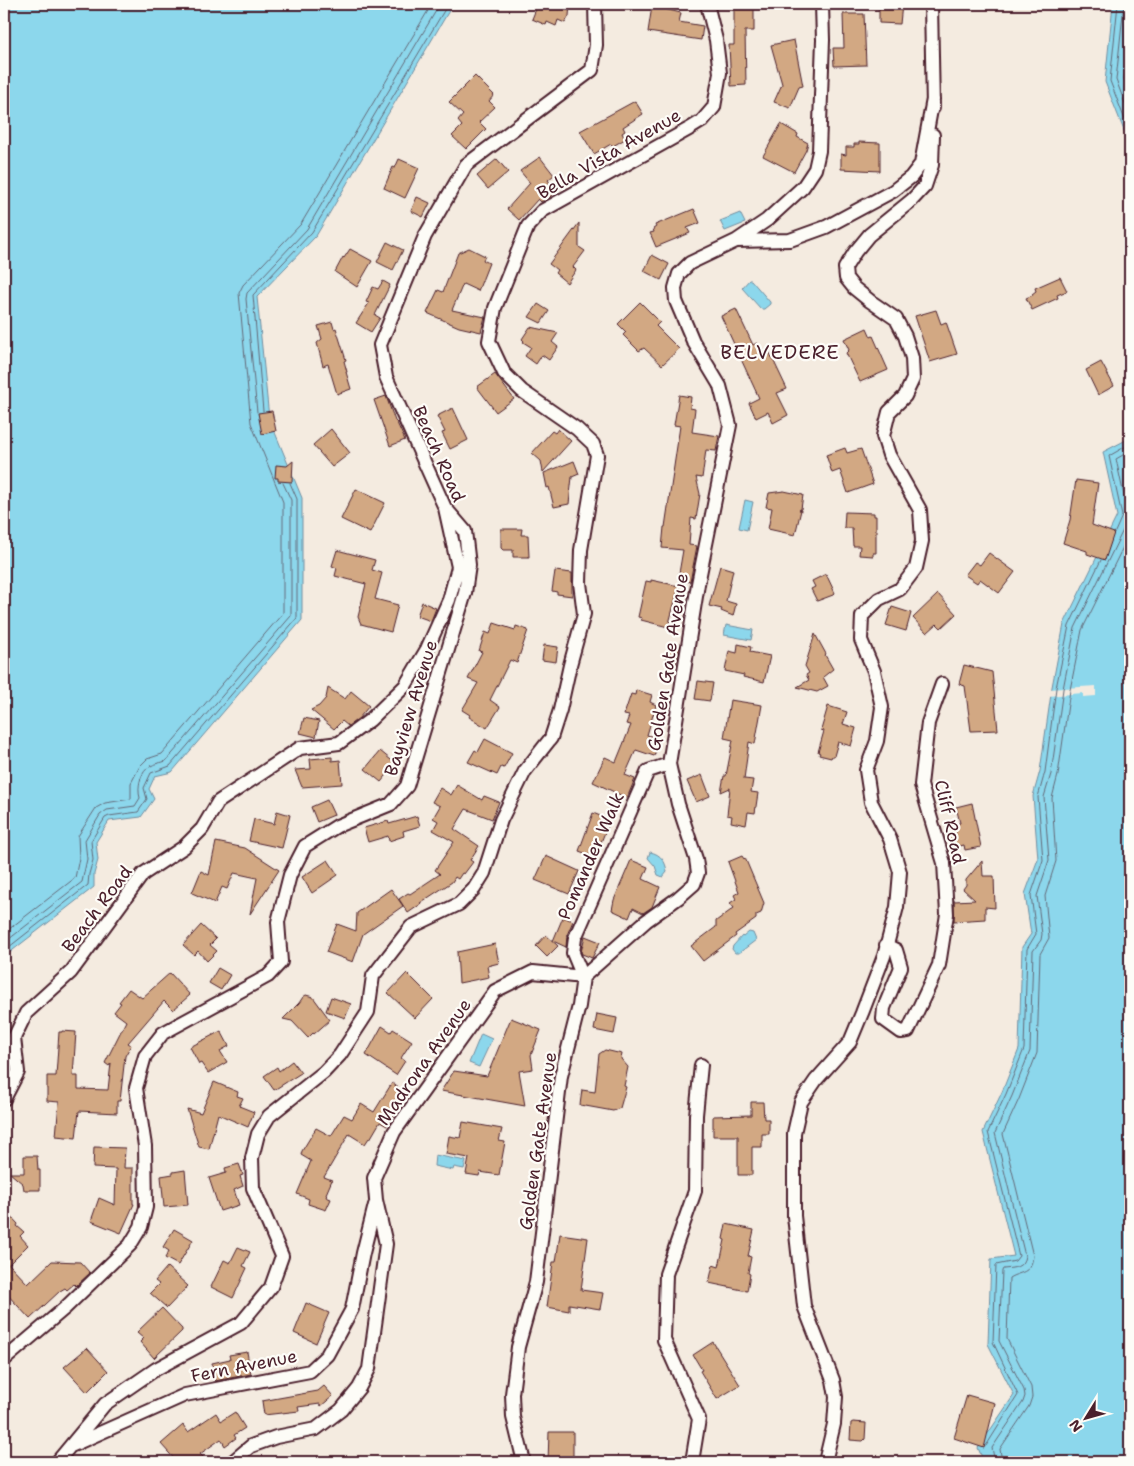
<svg xmlns="http://www.w3.org/2000/svg" width="1134" height="1466" viewBox="0 0 1134 1466" font-family="'Shantell Sans',sans-serif">
<rect width="100%" height="100%" fill="#f4ebe0"/>
<filter id="ink" filterUnits="userSpaceOnUse"><feTurbulence type="fractalNoise" baseFrequency=".02" numOctaves="2"/><feDisplacementMap in="SourceGraphic" scale="10" xChannelSelector="R" yChannelSelector="G"/><feConvolveMatrix kernelMatrix="1 2 1 2 8 2 1 2 1" color-interpolation-filters="sRGB"/></filter>
<g filter="url(#ink)">
<path fill="#8cd7ec" stroke="#728d9f" d="M4,4H453L316,236L257,297L269,418L302,498V620L172,772L155,776L149,789L154,799L141,817L109,821L96,842L98,860L94,874V887L4,957Z
M1113,4H1130V146L1105,82Z
M740,213L745,223L725,231L720,221Z
M749,280H751L770,302V304L764,309H761L742,288Z
M1130,438V1462H984L978,1448L1014,1395L988,1344L991,1259L1014,1256L983,1132L1002,1092L1019,1049L1022,947L1031,934L1025,894L1038,859L1033,796L1040,771L1052,687L1064,624L1117,516L1103,452Z
M745,500L753,502L747,530L739,528Z
M726,625L753,630L751,640L724,635Z
M650,852C661,854 666,862 667,872L663,877L658,875L655,866L648,858Z
M749,932L753,933L756,940L739,953H735L732,949L733,946L742,936L743,937Z
M481,1034L492,1039L479,1067L469,1063Z
M435,1155L466,1161L464,1169L454,1167L453,1170L434,1166Z"/>
<path fill="#f4ebe0" d="M1096,686V696L1083,697V693L1048,696L1049,689Z"/>
<g fill="none" stroke-linecap="round" stroke-linejoin="round">
<path stroke="#646978" stroke-width="1" d="M1118,4L1110,81L1130,133
M1124,4L1116,80L1130,116
M1130,20L1124,79L1130,95
M263,411L253,295L312,232L448,4
M257,412L246,299L247,293L307,229L440,4
M1115,532L1122,516L1109,456L1130,444
M4,933L75,878L79,858L78,836L96,808L105,803L131,799V783L140,766L147,759L162,754L283,613V502L251,423L239,293L243,285L301,224L432,4
M4,943L82,882L87,859L85,840L100,815L107,810L135,806L140,798C137,788 140,771 151,766C155,763 161,763 166,761L291,616V500L283,483
M4,951L88,885L89,874L93,860L91,841L105,818L109,816L138,812L147,799L144,788L151,773L170,766L297,618V499L290,483
M986,1446L1018,1395L993,1342L996,1265L1015,1261L1019,1256L988,1132L1006,1094L1024,1049L1027,949L1036,934L1031,895L1043,860L1038,797L1045,772L1056,688L1069,626L1101,560
M995,1462L992,1448L1023,1402L1025,1396L1024,1390L999,1341L1002,1271L1003,1269C1014,1268 1023,1268 1025,1256L995,1133L1012,1096L1030,1051L1033,951L1041,940L1042,934L1037,896L1049,860L1044,797L1051,774L1063,689L1075,628L1128,520V514L1116,459L1130,451
M1002,1462L1000,1449L1029,1406L1032,1397L1031,1387L1007,1339L1009,1278C1020,1271 1031,1275 1033,1256L1003,1134L1019,1099L1037,1053L1040,954L1049,938L1045,896L1056,861L1052,798L1058,775L1070,690L1082,630L1130,533"/>
</g>
<path fill="#d2a883" stroke="#4a1f2b" d="M538,4H570L569,16L565,23L558,20L556,26L547,22L546,25L532,19Z
M734,4H754V31H745L746,85L731,86L729,45H734Z
M879,4H902L900,24L879,23Z
M652,6L681,13L679,22L703,26L701,40L648,32Z
M843,14H864L866,65L834,66L833,48H844Z
M794,40L803,86L799,87L790,108L774,102L782,84L771,45Z
M475,76L494,95L489,101L495,107L479,122L486,129L466,149L452,136L462,126L458,121L463,115L449,102Z
M635,101L643,114L623,127L625,131L622,133L625,139L613,146L611,144L594,154L580,131Z
M781,124L798,134L797,137L808,143L806,150L794,172L763,156Z
M859,142L880,143V171L841,169V154L846,155V147H854V144H859Z
M540,157L554,175L548,180L550,183L545,186L553,195L541,202L538,199L519,220L507,209L530,183L520,171Z
M399,159L419,168L405,198L384,188L393,167L395,168Z
M497,159L508,172L488,189L477,176Z
M417,197L430,203L423,217L411,211Z
M694,209L700,223L687,228L690,233L656,247L650,233L654,232L653,229L656,227L655,225Z
M579,223V247L585,251L573,267L576,270L567,283L555,273L557,270L549,264Z
M387,242L403,250L393,270L377,262Z
M469,248L485,256L483,260L489,263L478,291L463,284L452,310L485,317L481,332L459,327L427,313L438,290L443,292L458,253Z
M350,249L372,261L357,287L335,272L343,257L344,258Z
M652,255L669,264L661,280L644,271Z
M1060,277L1067,291L1057,295L1058,298L1032,310L1026,298L1033,295L1032,294L1036,291L1035,288Z
M383,281L390,285L375,315L380,318L371,332L356,323L369,303L366,302L373,287L378,289Z
M640,302L660,322L656,326L679,349L662,365L644,348L639,351L623,335L626,332L618,324Z
M538,304L549,311L541,323L529,317Z
M736,309L753,345L757,343L761,353L768,349L787,389L777,393L788,415L773,423L768,412L756,418L749,403L759,398L721,316Z
M936,310L941,324L946,322L957,354L930,362L915,316Z
M332,322L334,329L336,328L346,360L344,361L347,372H346L351,389L337,394L328,364L323,366L317,343L322,339L318,326Z
M530,327L558,333L552,342L558,347L549,360L542,355L536,364L525,356L531,347L523,342L524,341L522,339Z
M867,328L871,337L873,336L888,370L860,382L846,353L849,350L844,339Z
M1101,362L1114,386L1098,395L1086,370Z
M495,374L514,399L496,412L477,387Z
M679,395L691,397L690,408L695,409L692,432L719,436L716,451L706,450L702,478L696,477L700,494L696,519L691,518L689,545L697,546L690,582L678,579L683,550L662,548L664,527H665L680,426L674,425Z
M386,396L395,421L397,423L405,440L390,446L374,400Z
M453,408L468,440L450,449L442,433L445,432L437,416Z
M272,411L276,431L262,434L258,413Z
M331,429L350,453L332,467L313,445Z
M558,429L571,441L543,472L541,461L532,453L552,431L555,433Z
M845,448L847,453L861,449L873,484L848,493L840,470L832,473L826,455Z
M293,461L292,482L278,481V478H275L276,465L287,466Z
M574,461L579,474L572,477L569,504L554,507L549,487L547,488L544,473Z
M1076,480L1098,483L1092,525L1114,533L1105,560L1087,554V551L1063,543L1070,520Z
M356,489L385,503L370,533L341,519Z
M784,491L803,495L801,509L799,510H801L795,535L768,529L772,508L766,507L769,493Z
M845,512L874,513V516H876V553H873V556L859,555L860,546H853L852,528H844Z
M501,529H522L521,535H528L529,557H513V550H503L501,548Z
M337,550L375,560L372,570L382,573L375,599L398,605L391,632L361,624L358,617L366,584L335,576L337,568L332,566Z
M989,553L1015,572L999,593L980,579L977,583L965,575L975,562L980,565Z
M720,566L733,570L726,601L736,604L733,616L721,611L722,609L709,606Z
M555,571L572,573V596L557,594V592L552,591Z
M826,574L835,593L833,595L817,601L811,589L815,587L812,581Z
M651,580L679,586L668,627L641,620L642,618L638,617L646,581L651,582Z
M938,594L956,614L941,628L937,624L927,633L913,618Z
M422,602L436,608L431,621L417,616Z
M892,607L911,613L906,631L886,625Z
M494,623L515,630L516,626L528,630L517,663L510,660L490,700L500,707L487,728L469,717L470,715L462,710L478,683L468,679L482,652L479,651L485,632L490,634Z
M815,634L826,654L825,655L833,669L823,677L828,686L817,692L797,687L809,680L806,675L809,673L805,666Z
M669,644L680,646L676,664L666,658Z
M738,644L751,647L750,652L770,656L764,682L743,677L744,675L725,671L729,651L737,653Z
M544,645L558,647L556,662L542,660Z
M964,665L992,672L998,730L971,731L965,686L959,684Z
M698,681L713,683L710,701L695,699Z
M328,688L345,699L351,691L369,706L359,718L348,726L342,721L334,729L311,710L319,706L326,698Z
M636,690L652,695L650,702L656,705L647,735L660,739L654,756L636,750L625,775L635,779L627,798L593,782L605,757L616,762L631,725L626,724L629,716L624,715L631,694L635,695Z
M730,700L762,705L755,744L749,742L744,779L753,780L751,792L758,793L755,813L748,812L746,825L731,822L732,816L727,815L730,788L721,792L724,776H726L733,740L724,738Z
M828,706L847,712L843,724L856,728L851,746L838,742L834,756H832L831,758L819,755L820,753L818,752L824,731L821,730Z
M304,718L319,721L316,737L300,733Z
M485,739L512,753L504,768L501,767L497,775L468,762L475,750L478,752Z
M380,751L396,764L381,782L365,769Z
M332,757V761L340,760L342,784L302,787L295,770L311,769L310,759Z
M702,775L710,796L696,802L687,781Z
M457,785L482,800L484,796L499,802L492,819L466,809L454,829L479,846L470,860L473,862L464,874L462,873L458,879L455,877L452,882L420,903L421,904L408,913L399,899L408,893L410,894L440,874L435,870L454,842L433,830L438,821L433,818L440,806L432,802L440,788L451,795Z
M327,800L334,815L317,822L311,807Z
M972,803L981,847L965,850L964,845L951,848L948,835L956,833L954,824L960,823L956,807Z
M277,811L290,815L282,848L249,841L254,819L274,824Z
M593,813L610,820L595,857L579,851Z
M417,816L420,826L403,831L404,836L389,841L388,836L368,842L364,828L388,821L389,824Z
M216,842L245,848L279,870L250,914L257,878L234,873L227,889L222,887L215,903L192,893L201,871L209,875Z
M546,856L579,871L569,894L535,880Z
M742,856L744,859L745,858L764,903L761,913L756,915V919L735,934L736,936L703,961L691,946L716,927V921L734,908L730,903L736,899L734,895L739,892L728,862Z
M328,860L338,875L312,893L302,877Z
M631,860L648,867L643,879L660,887L652,907L643,913L633,908L629,918L612,910L614,900Z
M982,861L983,876H994L995,908L985,907V919L954,921V901L975,900L963,889L966,885V880Z
M391,889L403,906L363,934L353,962L326,952L337,924L356,931L357,913Z
M563,917L573,921L567,935L566,947L553,941Z
M201,925L216,939L210,945L217,951L207,961L198,951L194,955L183,945Z
M546,935L558,946L547,957L536,946Z
M585,936L600,942L592,958L582,954L581,952Z
M495,944L499,963L487,966L489,977L459,983L457,952Z
M218,968L230,975L221,990L209,983Z
M170,973L190,995L173,1010L164,1001L128,1043L131,1045L125,1056L120,1101H117V1113L79,1111L76,1138L56,1136L59,1102L47,1101V1076H56L59,1032H62V1031L76,1032L73,1076H78V1089L108,1090L111,1063L109,1066L105,1063L126,1021L114,1012L121,1003L119,1002L129,989L142,998Z
M407,973L433,999L415,1018L388,993Z
M306,995L313,997L330,1020L314,1034L313,1033L308,1038L292,1021L283,1019L299,1003L303,997Z
M331,997L351,1004L345,1018L326,1011Z
M597,1014L617,1018L614,1034L594,1030Z
M511,1018L541,1030L531,1055L533,1069L519,1071L525,1106L441,1091L454,1071L487,1076Z
M382,1026L391,1032L393,1029L412,1041L401,1058L405,1061L396,1075L366,1055Z
M221,1031L229,1046L220,1051L227,1062L208,1073L201,1063L199,1064L190,1047Z
M605,1050L622,1054L621,1059L628,1067L624,1086L626,1087L620,1108L613,1111L580,1105L582,1090L595,1092L599,1054Z
M292,1061L301,1073L274,1090L264,1076L277,1067L279,1071Z
M214,1082L238,1092L237,1096L243,1098L239,1106L254,1112L248,1127L218,1114L209,1149L199,1147L187,1109L201,1113Z
M392,1083L407,1094L387,1126L380,1122L370,1139L369,1138L365,1144L349,1134L324,1177L332,1180L326,1194L327,1195L326,1197L331,1199L326,1210L308,1204L309,1199L297,1194L311,1161L301,1155L302,1151L316,1128L331,1136L344,1115L352,1119L361,1104L374,1112Z
M751,1102H763L764,1119H769V1134H762V1147H752V1175H738V1136H713V1116L751,1115Z
M463,1122L502,1129L499,1141L505,1142L499,1175L480,1172L479,1176L466,1174L469,1158L446,1154L449,1136L460,1138Z
M94,1147L125,1148L124,1168H133V1204H134L121,1233L91,1221L99,1198L115,1205L116,1169L93,1168Z
M24,1156H37L38,1170H40V1190H24L23,1184L10,1173H24Z
M239,1164L243,1175L240,1176L243,1186L234,1190L239,1205L220,1211L209,1178L226,1173L225,1168Z
M185,1170L188,1205L164,1207L161,1176L173,1174V1172Z
M4,1209L18,1224L17,1226L24,1232L20,1236L28,1245L9,1264L28,1284L52,1261L80,1262L90,1273L76,1286L74,1284L67,1290L65,1288L60,1291L30,1319L4,1291Z
M726,1224L754,1230L748,1256L751,1257L748,1273L750,1274L747,1291L709,1283L713,1265L719,1267L725,1240L723,1239Z
M174,1229L193,1240L178,1265L165,1258L169,1251L163,1247Z
M560,1234L588,1238L581,1290L603,1293L600,1309L569,1304V1311L547,1307L553,1262H556Z
M238,1247L250,1252L243,1266L247,1268L233,1298L211,1287L224,1260L230,1263Z
M167,1267L188,1286L167,1308L150,1293L159,1284L155,1281Z
M306,1303L329,1313L316,1343L294,1333Z
M162,1308L182,1329V1331L154,1358L140,1342L144,1338L137,1332Z
M713,1342L740,1385L717,1399L700,1371L702,1370L693,1355Z
M87,1348L108,1371L87,1392L64,1367Z
M247,1352L251,1374L215,1381L212,1363L230,1359L229,1355Z
M324,1386L333,1396L321,1406L320,1404L298,1407L299,1411L264,1415L262,1401L318,1391Z
M967,1395L995,1403L984,1448L954,1438Z
M235,1412L245,1428L234,1435L236,1438L225,1446L221,1439L200,1454L208,1462H177L161,1444L183,1425L188,1432L216,1413L221,1421Z
M853,1422L866,1423L865,1439L863,1441L850,1440L851,1423Z
M549,1432H573V1462H548Z"/>
<g fill="none" stroke-linecap="round" stroke-linejoin="round">
<defs>
<path id="street" d="M931,4L933,108
M736,241L767,220L803,187L815,169L819,151L823,40L822,4
M886,945L896,950L901,967L884,1008L883,1019L901,1032L908,1031L939,965L947,914L944,863L921,785L928,723L942,684
M583,977L573,953L575,938L648,771L669,764
M4,1099L18,1072L14,1038L26,1013L71,972L143,874L184,847L202,829L218,802L300,748L339,743L370,720L405,686L427,649L449,600L458,567L445,508L386,377L380,345L425,236L466,165L592,70L596,45L595,4
M4,1360L65,1308L130,1245L141,1227L146,1207L145,1146L136,1088L145,1056L163,1033L268,976L281,962L278,922L290,875L305,846L337,826L391,804L407,786L465,593L469,565L465,531L447,510
M73,1445L185,1395L310,1371L327,1355L352,1309L363,1253L375,1205
M57,1462L105,1404L156,1369L241,1323L271,1287L282,1256L253,1188L252,1158L258,1134L269,1116L324,1072L340,1055L368,1012L373,976L411,927L459,904L474,889L484,873L501,820L525,771L551,738L560,710L570,665L584,614L580,583L581,550L597,455L593,444L577,429L522,391L504,373L489,341L495,308L528,226L542,211L689,129L702,121L714,107L720,73L716,40L707,4
M232,1462L251,1446L276,1437L316,1429L341,1410L359,1388L369,1369L386,1244L376,1200L374,1178L394,1132L495,991L533,972L583,977
M524,1462L513,1417L512,1394L518,1347L536,1282L561,1076L579,1006L583,977L646,921L678,898L694,884L698,873L696,859L678,804L669,764L698,584L730,425L720,386L693,341L676,301L675,288L679,274L690,263L736,241L790,240L826,227L893,191L911,177L921,164L933,99
M692,1462L699,1419L664,1340L666,1274L695,1191L696,1115L701,1065
M825,1462L834,1424L836,1397L833,1380L804,1306L794,1216V1133L801,1102L816,1080L850,1042L862,1013L884,956L897,907L900,872L890,839L871,802L866,770L877,741L882,707L874,671L861,640L862,616L879,599L900,589L916,568L922,541L920,510L889,455L883,436L889,412L905,396L913,379L912,358L905,336L896,319L870,301L854,288L846,278L845,268L855,252L869,235L912,200L925,186L932,165L933,135"/>
</defs>
<use href="#street" stroke="#4a1f2b" stroke-width="16"/>
<use href="#street" stroke="#fdfcf7" stroke-width="12"/>
</g>
</g>
<g text-anchor="middle" dominant-baseline="central" stroke-width="4.5" stroke-linejoin="round" paint-order="stroke">
<g font-size="18" fill="#4a1f2b" stroke="#fdfcf7">
<text transform="translate(609 154) rotate(-30)">Bella Vista Avenue</text>
<text transform="translate(439 454) rotate(66)">Beach Road</text>
<text transform="translate(668 662) rotate(-81)">Golden Gate Avenue</text>
<text transform="translate(411 708) rotate(-73)">Bayview Avenue</text>
<text transform="translate(950 822) rotate(77)">Cliff Road</text>
<text transform="translate(591 856) rotate(-66)">Pomander Walk</text>
<text transform="translate(97 909) rotate(-53)">Beach Road</text>
<text transform="translate(424 1062) rotate(-55)">Madrona Avenue</text>
<text transform="translate(538 1141) rotate(-82)">Golden Gate Avenue</text>
<text transform="translate(244 1366) rotate(-11)">Fern Avenue</text>
</g>
<g font-size="20" letter-spacing="1" fill="#4a1f2b" stroke="#fdfcf7">
<text x="780" y="352">BELVEDERE</text>
</g>
</g>
<rect width="1134" height="1466" fill="none" stroke="#fdfcf7" stroke-width="20"/>
<rect x="10" y="10" width="1114" height="1446" fill="none" stroke="#4a1f2b" stroke-width="2" filter="url(#ink)"/>
<g transform="translate(1086 1418) rotate(233)" stroke="#fdfcf7" stroke-width="4" paint-order="stroke">
<path d="M0-4L9 19L0 12L-9 19Z" fill="#4a1f2b"/>
<text y="-8" font-size="14" font-weight="bold" text-anchor="middle" fill="#4a1f2b">N</text>
</g>
</svg>
